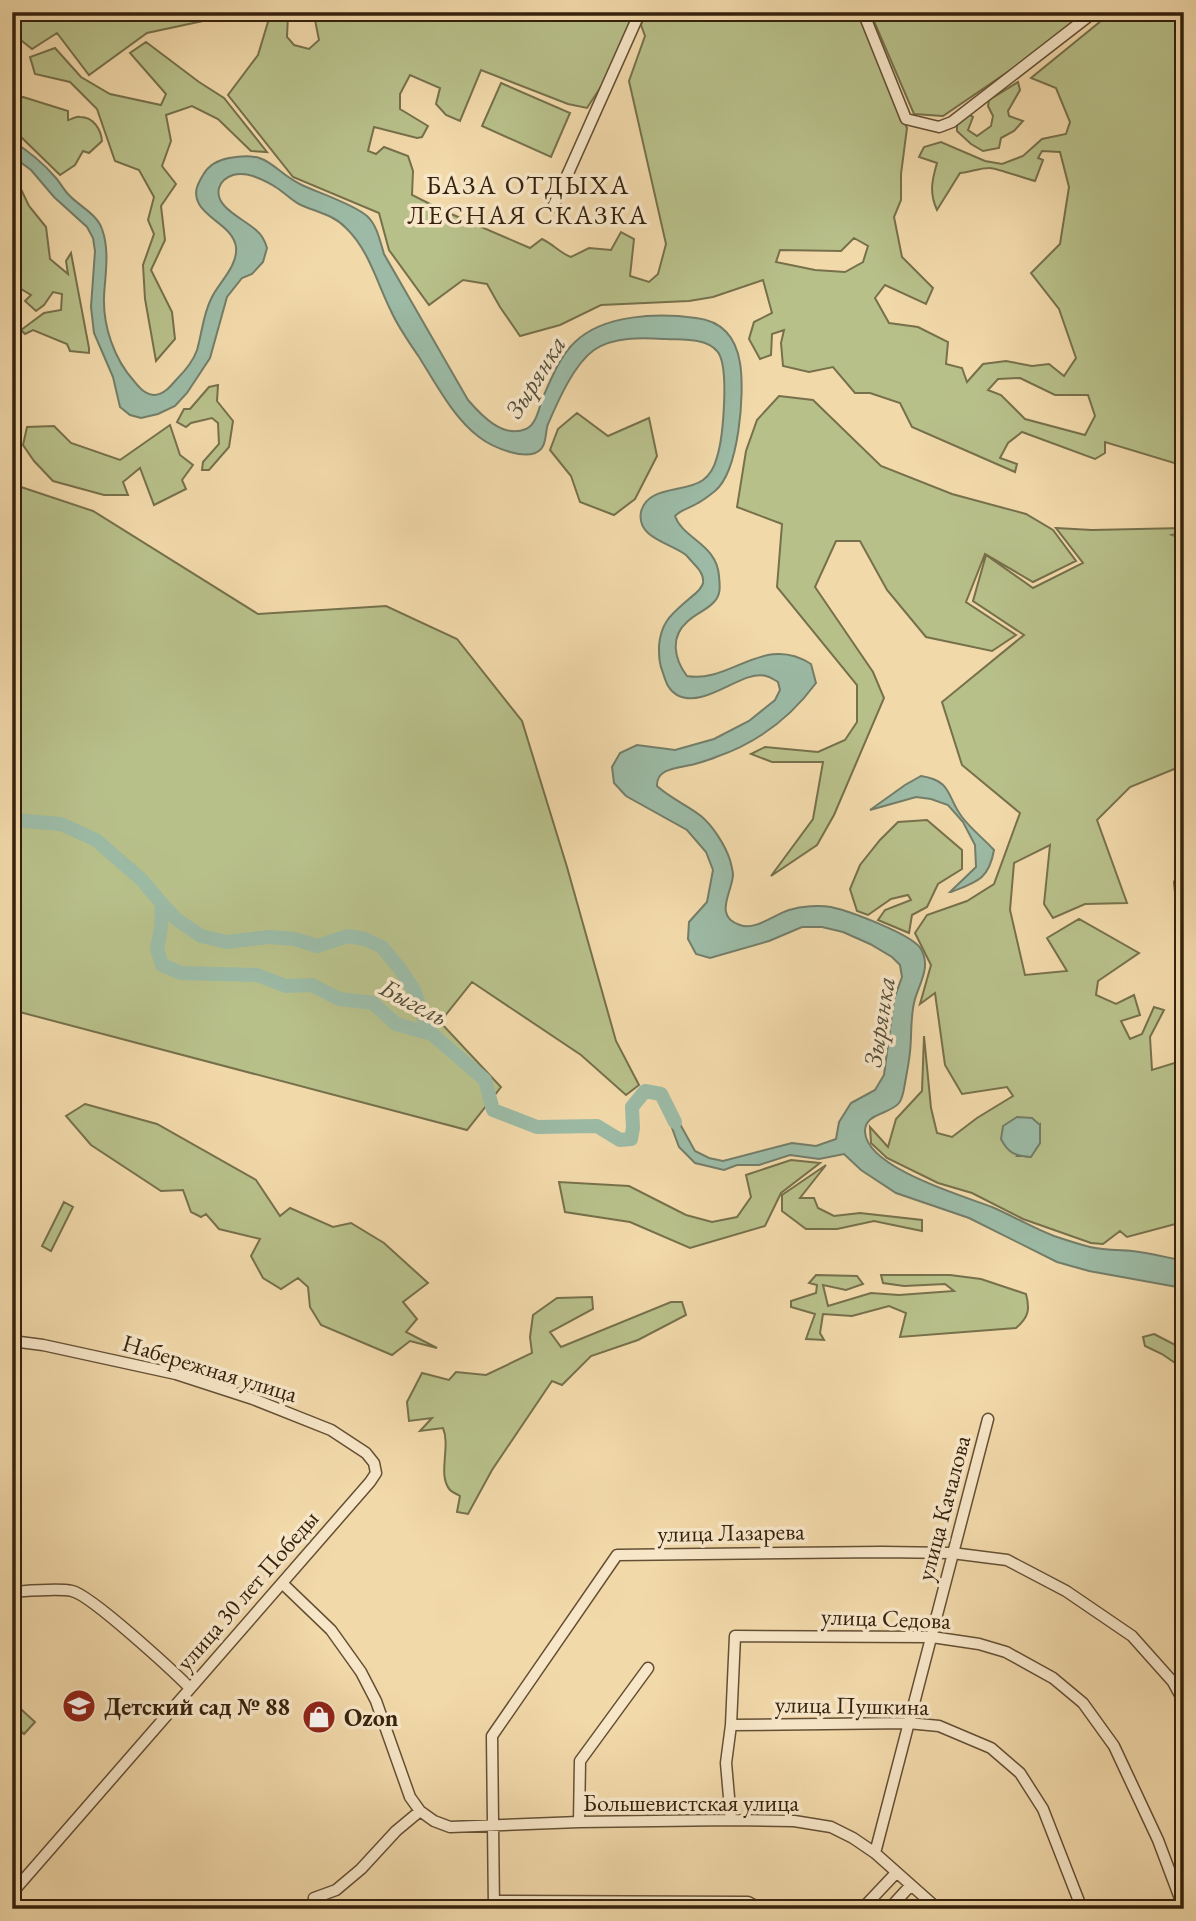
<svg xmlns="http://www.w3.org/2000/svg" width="1196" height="1921" viewBox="0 0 1196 1921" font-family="'EB Garamond',serif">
<rect width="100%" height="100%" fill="#f2d9aa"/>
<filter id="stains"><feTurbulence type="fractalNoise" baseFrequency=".00286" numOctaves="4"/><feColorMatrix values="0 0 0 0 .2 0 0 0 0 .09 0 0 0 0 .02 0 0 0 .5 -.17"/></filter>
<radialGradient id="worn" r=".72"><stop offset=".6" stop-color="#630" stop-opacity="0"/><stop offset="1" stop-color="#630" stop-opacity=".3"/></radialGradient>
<path fill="#b8c08a" stroke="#76704b" stroke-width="2" fill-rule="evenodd" d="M12,12H245L147,33L89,75L57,33L32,49L12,33Z
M271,12H290L288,15L287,37L294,45L309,49L319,40L315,20L320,12H635L606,79L587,108L568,104L481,70L460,121L446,115L436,104L440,88L410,75L400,94V109L428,126L422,137L417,138L374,127L368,151L376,154L384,147L408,156L413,171L412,195L442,210L530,248L542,239C553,244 560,253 571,257L589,248L611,250L621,232L634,239L630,276L649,282L658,274L666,244L629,81L645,36L641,25L646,12H860L907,128L901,174V200L894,217L902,257L933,288L926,304L885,285L875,298L889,323L918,327L948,342L946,364L962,368L967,382L983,364L1006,361L1032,366L1049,364L1064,376L1076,358L1059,309L1031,273L1060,244L1069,187L1060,152L1042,151L1038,158L1043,160L1035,181C1026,179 994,167 989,168C980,168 970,172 960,173L937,210C929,193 932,180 937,163L919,157L924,147L941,142L985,161L1002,164L1023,156L1042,139L1066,134L1070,122L1056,88L1031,78L1112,12H1184V466L1105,442V453L1095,459L1022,432L1008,443L1000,458L1017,464L1015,472L912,427L900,403L870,393H855L833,367L809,372L783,366L781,343L784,330L772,334L771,355L760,359L749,339L754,322L772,313L763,280L713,297L689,301L601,305L560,325L520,336L500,307L487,284L463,280L429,305L389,250L379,213L293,177L228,95L258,55ZM854,238L868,246L863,262L845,272L815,270L776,262L780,250L841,251ZM1020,378L1055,395H1088L1095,416L1085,435L1025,419L1001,395L988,390L998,379Z
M870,12H1089L1071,29L943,116L914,114Z
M146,42L199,82L224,98L267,152L251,151L218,119L192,106L166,115L171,141L162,166L176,184L161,206L165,240L151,270L172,312L175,339L156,361L145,299L143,265L154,234L148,220L154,197L139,170L115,161L97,109L70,82L35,74L30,57L55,48L81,77L110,94L161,105L166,94L130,53Z
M1018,82L1020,90L1008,111L1009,116L1023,121L1014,131L1001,138L999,148L983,151L971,144L957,131V121L968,114L973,117L968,130L977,136L991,126L993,116L988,106L989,100Z
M501,83L570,113L551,157L482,126Z
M23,97L68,111V120C72,119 76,116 80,117C94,117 101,130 102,141L89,153L83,151L75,165L60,175L19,135L12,134V99Z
M12,182L19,185L29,206L46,227L50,259L68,274L66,261L71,253L89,348V353L70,351L67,344L33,330L25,334L21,330L44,313L61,310L62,294L53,292L44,305L36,311L25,301L31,295L16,286L12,287Z
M218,385L217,401L233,421L229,447L209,470H202L203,462L219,444L218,423L212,418L191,423L186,427L177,422L184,409H190L209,387Z
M779,396L813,400L881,466L952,494L1026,514L1053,530L1076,561L1033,582L985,554L966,602L1016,635L992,651L926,637L887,590L860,541H836L815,587L873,672L884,698L834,815L817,845L771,876L813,819L823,762H772L751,754L765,747L818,752L845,740L857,722V685L777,587L782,524L737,507L746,451L757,420Z
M577,413L608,436L649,418L657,456L635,499L614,515L580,502L571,476L550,450L558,429Z
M170,425L180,455L193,465L182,480L186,489L154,505L140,468L123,482L128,495H104L53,481L34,461L23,445L27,427L54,426L71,443L120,460Z
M12,484L93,511L258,614L386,606L457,639L522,721L567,867L616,1041L639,1085L626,1095L581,1055L472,982L440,1022L501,1087L467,1130L12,1010Z
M1056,528L1092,530L1184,528V532L1172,535L1184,539V765L1130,787L1097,820L1127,903L1085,904L1053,918L1044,904L1050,845L1014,863L1010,910L1025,975L1067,971L1047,938L1079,919L1139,953L1098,981L1096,995L1116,1004L1134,995L1140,1015L1121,1021L1130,1039L1142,1034L1154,1007L1164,1010L1150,1037L1152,1070L1184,1060V1225L1179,1223L1127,1237L1120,1231L1103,1244L1091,1243L1023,1219L972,1193L938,1183L887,1158L871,1143L870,1127L888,1147L896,1119L922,1091L924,1036L931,1108L937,1133L952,1137L977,1118L1013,1096L1007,1087L962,1094L945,1065L935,993L920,1004L931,965L915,933L927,915L967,901L994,884L1020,813L962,765L942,702L1024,635L973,601L986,555L1033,588L1083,563ZM1040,1125V1143L1031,1156H1017Z
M927,820L962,850V869L938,884L927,907L912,915L909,933L878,920L885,910L911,900L908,895L891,899L868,915L857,911L850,889L860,865L880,840L898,822Z
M1184,860V992L1174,882Z
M85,1104L157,1124L256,1180L280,1216L290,1208L333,1227L351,1223L384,1243L428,1283L403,1302L417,1319L406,1332L437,1348L410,1341L392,1355L321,1325L310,1307L308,1287L298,1278L281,1289L263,1278L251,1256L260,1239L219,1229L206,1214L201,1217L191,1212L183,1190L161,1191L91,1145L66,1116Z
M791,1160L820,1163L781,1193L765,1226L690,1248L630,1222L565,1212L559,1182L629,1186L686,1215L712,1222L737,1217L751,1197L746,1175Z
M826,1165L800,1198H814L818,1208L834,1216L860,1213L922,1220V1231L874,1221L837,1229H806L782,1211V1195Z
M64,1202L73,1207L51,1251L42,1246Z
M816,1275L857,1276L863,1284L846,1290L823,1285L828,1306L871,1293L899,1295L954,1291L945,1284L904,1286L883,1283L881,1275H950L981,1279L1026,1294C1030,1309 1029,1317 1016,1328L900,1337L906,1313L889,1306L852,1316L823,1314L820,1333L824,1340L806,1339L815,1314L791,1307V1301L816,1293L817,1285L809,1283Z
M592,1297L593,1309L550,1332L561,1347L671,1302H682L686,1315L638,1340L591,1356L562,1385L552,1381L492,1470L468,1514L457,1512L460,1496C457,1494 453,1493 450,1490C437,1475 451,1447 443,1428L420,1431L432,1418L409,1421L407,1402L422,1373L449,1380L456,1372L486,1375L532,1353L530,1337L533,1315L557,1298Z
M1154,1334L1179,1347L1184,1346V1369L1162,1354L1145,1346L1143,1337Z
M12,1701L35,1722L24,1734L12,1723Z"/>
<path fill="#9cbaa5" stroke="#737d68" stroke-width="2" d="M12,141C29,151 43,163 56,178C61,184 64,190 69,195C79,206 97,214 102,229C110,251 105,275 104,297C103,326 114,359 134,381C139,387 145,395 155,395C164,394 170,387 176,380C185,371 193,362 197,350C202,333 203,315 211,299C218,283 238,267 236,247C233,227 208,220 199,204C193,193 197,185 203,175C208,166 218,160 229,158C273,150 270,171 304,186C320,193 355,205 367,216C377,225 380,241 384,254L468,400C481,415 503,439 526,429C537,424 539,407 543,397C551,379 560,356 575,342C604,314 658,313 696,318C722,321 736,338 740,363C745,393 739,471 715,491C710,495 704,500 698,503C690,508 682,509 675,516C683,539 717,544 719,576C720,586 721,595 714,602C707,610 695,614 687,622C670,637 674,659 687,676C730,684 764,633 811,664L816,683C791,717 757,743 716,757C709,760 702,762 695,764C681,768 656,767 657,786C670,798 687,805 701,816C713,826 725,845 730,860C731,864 733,871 733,875C732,893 713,916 740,925C755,931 775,914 789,910C802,906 819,905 831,907C849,911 912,934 921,949C931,967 920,982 915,999C910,1016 912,1034 910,1052C909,1062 907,1072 905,1083C904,1089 903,1098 899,1103C889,1115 864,1113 865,1132C867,1168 963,1196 992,1207C1013,1216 1033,1228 1054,1236C1066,1240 1078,1244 1090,1247C1103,1250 1118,1250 1132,1251C1149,1253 1166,1257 1184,1261V1286L1177,1287L1089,1271L1057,1262L969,1218L896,1193L861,1170L844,1154L819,1159L790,1155L759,1165H737L724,1170L695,1163L679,1147L664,1106H670L695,1151L709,1158L723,1161L792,1143L816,1146L836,1139L839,1122L851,1103L875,1090L884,1075L894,999L902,977L900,965L892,957L870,944L843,932L822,927H802L769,941L710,958L696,954L688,939L689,922L707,902L713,870L706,852L687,830L626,796L614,783L612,767L620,753L637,745L675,750L714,739L749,721L775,700L780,690L778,682C774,680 771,677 766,676C742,669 705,710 677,695C668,690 666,682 663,673C659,663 659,657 659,646C661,621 672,614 690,598C695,594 702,589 703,583C704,576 699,569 695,565C694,564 687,556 686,555C671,543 636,538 641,512C647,485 686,493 703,480C710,475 715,465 717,457C723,438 730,365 717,351C706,338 683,340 666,339C644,338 614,336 594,350C574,364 558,401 548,424C545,431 547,443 541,449C528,463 492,447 479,437C453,417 436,384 419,357C409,342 398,327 391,311C377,283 369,250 346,228C333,214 315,212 299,204C291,200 285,193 277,188C270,183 261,179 253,176C247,174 240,173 233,175C227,177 221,181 219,188C214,208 245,219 257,231C262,235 265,241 267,248L263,262L252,274L242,278L227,297L210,358L187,393L175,406L158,414L141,418L130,415L120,407L113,377L94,333L91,307L95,251L93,238L87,227L54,197L31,170L12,156Z
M921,776C953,781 946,796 962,817C971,829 984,839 994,850C989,879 977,882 951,892H950L976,867L975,845L963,822L948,805L931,799L916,797L870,810L905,785Z
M1017,1117L1032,1118L1040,1125V1143L1031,1157C1015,1156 1008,1153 1001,1139L1003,1126Z"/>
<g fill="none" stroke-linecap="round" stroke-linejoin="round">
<path stroke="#9cbaa5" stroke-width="14" d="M12,820L61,824L96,840L142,880L162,904L161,928L157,949L162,965L181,973L257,975L286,986L312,985L339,999L373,1003L396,1024L432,1034L485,1080L493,1110L537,1127L597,1126L620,1140L631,1139L633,1128L632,1107L645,1091L661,1094L675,1122
M162,904L176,919L201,936L227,942L269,937L295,939L317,946L348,936L365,939L382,947L400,969L414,990L423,1017L432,1034"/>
<defs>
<path id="minor" d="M863,12L906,119L939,127L952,122L1094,12
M553,207L640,12
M12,1341L43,1345L176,1374L253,1399L331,1430L366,1453L374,1463L376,1473L370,1482L12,1893
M282,1583L331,1630L361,1672L376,1701L410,1797L420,1811L434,1821L450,1827L579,1822L731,1820L794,1821L831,1827L853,1838L875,1853L938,1909
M12,1592C28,1591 58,1588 72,1591C91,1595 173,1671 190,1688
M731,1725L908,1723L939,1726L991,1748L1020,1773L1043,1809L1082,1909
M731,1820L726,1763L731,1725L735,1636L932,1637L979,1644L1006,1652L1053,1678L1083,1703L1114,1746L1158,1840L1184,1909
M579,1822L580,1761L648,1668
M875,1853L988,1419
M494,1901L748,1902L761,1909
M317,1909L314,1898L336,1890L361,1869L396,1831L420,1811
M494,1909L492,1736L617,1555L882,1552L952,1553L1007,1560L1066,1591L1132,1636L1173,1682L1184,1702
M862,1909L896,1873
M889,1909L911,1885"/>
</defs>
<use href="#minor" stroke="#644f34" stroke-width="13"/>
<use href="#minor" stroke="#f7e6c8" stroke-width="10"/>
</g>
<defs>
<symbol id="school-disc" viewBox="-11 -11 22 22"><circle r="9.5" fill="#8f2418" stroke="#f7e6c8"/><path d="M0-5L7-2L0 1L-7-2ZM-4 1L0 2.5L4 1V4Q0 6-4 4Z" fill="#fff"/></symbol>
<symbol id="shop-disc" viewBox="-11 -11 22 22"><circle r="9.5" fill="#8f2418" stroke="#f7e6c8"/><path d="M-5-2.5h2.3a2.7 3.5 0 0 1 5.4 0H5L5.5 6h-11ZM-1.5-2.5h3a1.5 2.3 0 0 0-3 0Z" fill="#fff"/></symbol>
</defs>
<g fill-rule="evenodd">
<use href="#school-disc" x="60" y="1687" width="38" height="38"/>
<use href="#shop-disc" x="300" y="1698" width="38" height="38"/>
</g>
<g text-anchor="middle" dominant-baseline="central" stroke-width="7" stroke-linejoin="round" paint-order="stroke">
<g font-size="24" fill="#35210c" stroke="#f7e6c8">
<text transform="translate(210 1368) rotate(17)">Набережная улица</text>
<text transform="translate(943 1508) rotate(-75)">улица Качалова</text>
<text transform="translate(731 1532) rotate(-1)">улица Лазарева</text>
<text transform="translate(247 1590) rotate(-49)">улица 30 лет Победы</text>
<text transform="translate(886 1618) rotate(2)">улица Седова</text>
<text transform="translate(852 1705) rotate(1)">улица Пушкина</text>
<text x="691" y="1802">Большевистская улица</text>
</g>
<g font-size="24" font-weight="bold" fill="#35210c" stroke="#f7e6c8" text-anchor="start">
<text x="104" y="1706">Детский сад № 88</text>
<text x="344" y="1717">Ozon</text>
</g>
<g font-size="26" letter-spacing="2" fill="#35210c" stroke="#f7e6c8">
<text x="528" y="185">БАЗА ОТДЫХА<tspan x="528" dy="30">ЛЕСНАЯ СКАЗКА</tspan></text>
</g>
<g font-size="26" font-style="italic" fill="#544f3a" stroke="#f7e6c8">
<text transform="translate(535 377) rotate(-58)">Зырянка</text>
<text transform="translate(414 1002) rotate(28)">Быгель</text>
<text transform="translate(879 1022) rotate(-81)">Зырянка</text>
</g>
</g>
<rect width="1196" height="1921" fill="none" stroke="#f2d9aa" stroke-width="42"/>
<rect x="14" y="14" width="1168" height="1893" fill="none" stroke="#35210c" stroke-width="3.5"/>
<rect x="21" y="21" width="1154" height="1879" fill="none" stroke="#35210c" stroke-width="2"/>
<rect width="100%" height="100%" filter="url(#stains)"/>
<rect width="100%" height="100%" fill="url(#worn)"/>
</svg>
